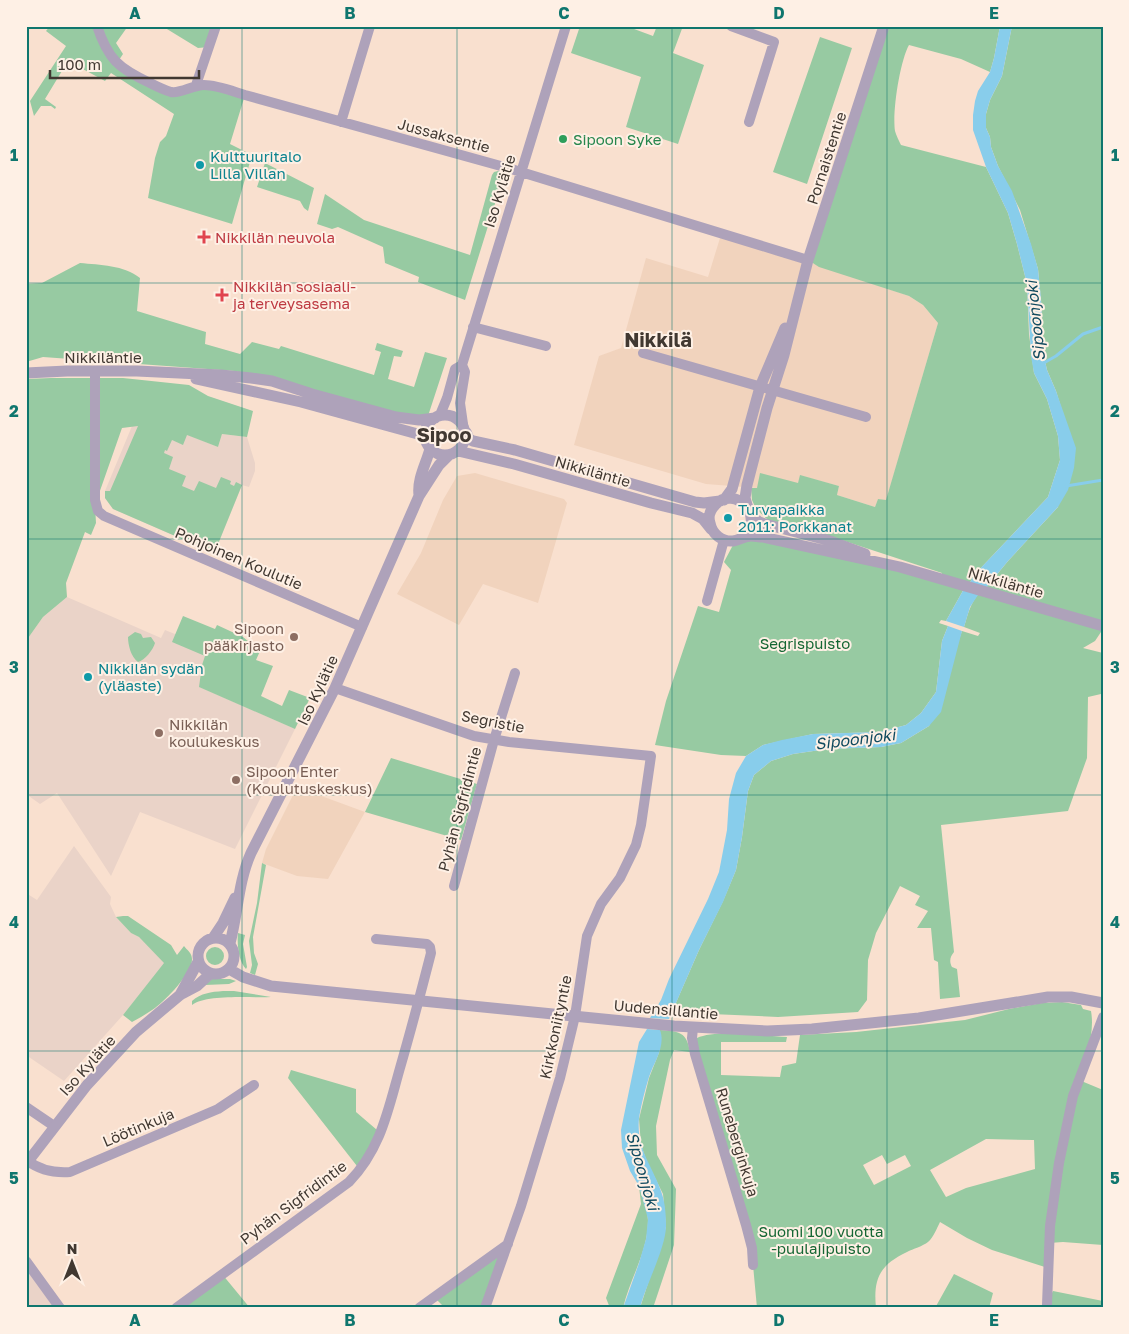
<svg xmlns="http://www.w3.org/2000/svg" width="1129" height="1334" viewBox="0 0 1129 1334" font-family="'Golos Text',sans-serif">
<rect width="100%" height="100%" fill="#f9e0cf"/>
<path fill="#f1d3bd" d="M720,238H738L909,296L923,305L938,323L886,501L878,499L875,507L837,495L839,486L801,476L798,483L757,488L706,484L574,445L599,356L621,348L646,258L708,277Z
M475,473L564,499L567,503L538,603L483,584L459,625L397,594L421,553L443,500L457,476Z
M297,787L365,812L328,879L297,876L262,863L266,849Z"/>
<path fill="#ead3c8" d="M137,425L182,444L186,434L218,447L222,434L247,437L255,463V471L249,487L242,485L216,549H205L113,509L105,498V491L132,426Z
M67,597L161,638L165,630L212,649L200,687L295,729L235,849L140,812L111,876L57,793L40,804L26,794V641L43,617Z
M74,846L111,897L110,904L116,917L131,933L139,937L165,963L123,1015L64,1081L26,1055V893L37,900Z
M26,1268L54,1308H26Z"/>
<path fill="#97caa2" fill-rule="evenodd" d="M50,26H128L116,43L123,54L117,63L171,92L196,85L245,95L230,144L252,155L232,224L148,198L155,158L160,142L166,136L174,114L111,73L105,81L68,61L45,99L56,107L55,109L51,106H41L34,116L30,101L66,46L46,31Z
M162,26H214L209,47L198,48Z
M580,26H626L653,36L657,26H683L673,53L704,65L678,144L626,127L641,77L571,53Z
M884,26H1000L994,58L990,72L961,59L909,45C900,61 892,112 895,131C896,135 899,141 901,145L986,167L1008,213L1017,244L1027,284L1029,334L1034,373L1047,399L1058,436L1060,460L1048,497L976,573L969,584L941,576L942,573L817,532L768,520L756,509L752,500L751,488H757L760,473L798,483L800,475L839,486L837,495L875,507L878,499L886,500L938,323L923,305L909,296L819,267L808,260Z
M1012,26H1103V629L1095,641L1083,648L1103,653V688L1101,694L1088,697L1087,758L1068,811L941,825L954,952C950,957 949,961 952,967L957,969L960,997L940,999L938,962L934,960L931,928H917L928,911L915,905L920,896L900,886L876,933L868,960L867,1000L858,1012L778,1017L711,1014L700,1017L671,1014L699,950L723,901L736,870L742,837L748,791L754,775L771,761L793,754L827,749L881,747L901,743L929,726L962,631L978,636L980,633L964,627C968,614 972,596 985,589L1008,561L1058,507L1068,430L1056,391L1047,370L1043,352L1041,299L1038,269L1020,210L998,166L991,147L990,137L986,128V114L990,100L1002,76Z
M820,37L852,48L807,184L773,172Z
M265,163L314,188L308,211L304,208L300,201L257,187Z
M498,171L504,173L503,178L465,300L418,282L419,277L385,263L383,247L338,227L332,229L317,224L325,194L364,220L470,255L492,175L494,172Z
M80,263C100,265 124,265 140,278L137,311L206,332L205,344L240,354L252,342L279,349L281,346L374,375L381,352L375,350L377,343L403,351L401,357L394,356L388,379L414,387L425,352L447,358L428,416L411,417L235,371L43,357L26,362V284L42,283Z
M51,378H123L189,385L208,396L253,411L247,437L222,434L218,447L187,435L183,445L172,440L167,451L165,450L164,453L173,457L169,469L186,476L182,486L194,491L199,481L216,488L221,477L231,481L230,484L234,486L236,482L242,485L216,549H205L113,509L105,498V491H110L138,426L122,428L95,505L96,523L91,535L85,532L66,583L67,597L43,617L26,641V379Z
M749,539L832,556L965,587L946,621L941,620L939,623L948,626L942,641L936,692L921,713L906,725L880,732L813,734L763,745L746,756L721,755L655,745L666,701L698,606L719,612L731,570L724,562L733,545Z
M183,616L215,629L217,625L243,637L260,651L256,660L273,666L261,696L282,706L289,690L310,698L295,729L199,687L202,665L205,656L172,642Z
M135,632L141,634L143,638L151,637L155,643C153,650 145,660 138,662C131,657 128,645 128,637Z
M391,758L477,784L461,840L365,812Z
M262,863L266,865L253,937L254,953L258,964L255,975L250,973L252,965L249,941L257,903Z
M123,916H128L171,945L177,955L184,946C187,950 192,953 192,959C193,972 166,1000 155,1008C148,1013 140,1018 132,1022L123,1015L164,963L139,937L131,933L116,917Z
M238,933L245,935L243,944L247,967L246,969C238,961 237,943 238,933Z
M206 956a9 9 0 1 1 18 0a9 9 0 1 1-18 0Z
M212,979H230L236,981L229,984L205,985Z
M223,991H234L271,997C251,998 207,994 192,1005V1001C201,993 211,992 223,991Z
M1062,1002L1081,1005L1083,1009L1091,1011C1095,1033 1086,1059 1079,1080L1103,1090V1245L1063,1242L1049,1243L1048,1268L992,1250L967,1238L940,1222C937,1228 933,1238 928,1242C923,1246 913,1249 907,1252C880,1265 873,1278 876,1308H757L753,1265L696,1057L697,1038C715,1029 765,1036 787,1037L786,1042H721V1075L780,1077L782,1066L796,1063L800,1035L856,1032L965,1020L1009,1009L1042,1003ZM986,1139L1034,1140L1035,1169L966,1188L946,1197L930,1170ZM882,1155L887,1164L905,1155L911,1166L874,1185L863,1165Z
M660,1030C679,1031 687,1032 690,1052L674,1050L670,1060L656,1126L657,1155L676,1189L674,1245L653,1308H640L666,1227L663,1194L647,1162L641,1145L639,1119L649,1078L660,1050Z
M291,1070L356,1089V1112L377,1130L371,1147L357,1166L288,1078Z
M639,1186C642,1197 648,1209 648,1221C648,1252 630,1278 623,1308H610L606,1298L641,1204Z
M495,1257L500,1258L482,1308H445L437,1300Z
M222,1274L250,1308H176Z
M954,1274L993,1293L989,1308H935Z
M1053,1291L1103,1301V1308H1044Z"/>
<path fill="#88cdeb" d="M1000,26H1012L1002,76L990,100L986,114V128L990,137L991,147L998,166L1012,191L1031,244L1038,269L1041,299L1043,352L1047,370L1056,391L1076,448L1074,468L1068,490L1058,507L1008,561L985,589L969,584L976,573L1048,497L1060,460L1058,436L1047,399L1034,373L1031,356L1027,284L1017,244L1008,213L986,167L973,130V115L975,101L978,91L990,72L994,58Z
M965,587L980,592L970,607L964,627L946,621Z
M948,626L962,631L941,712L929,726L901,743L881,747L827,749L793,754L771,761L754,775L748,791L742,837L736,870L723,902L699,950L669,1019L650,1018L661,1000L669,979L708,899L719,872L727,830L729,799L736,773L746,756L763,745L782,740L813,734L880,732L906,725L921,713L936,692L942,641Z
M647,1029L660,1030C666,1046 654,1062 649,1077C645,1090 641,1105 639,1118C636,1150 653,1166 662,1194C665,1203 666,1215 666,1224C667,1246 646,1284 640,1308H623L639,1263L646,1239L648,1219L639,1186L630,1171L622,1148L621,1130L639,1042Z"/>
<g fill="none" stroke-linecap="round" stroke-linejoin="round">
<path stroke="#88cdeb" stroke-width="3" d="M1042,364L1056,356L1083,334L1103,327
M1066,486L1103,480"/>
<path stroke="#aea2ba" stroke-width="10" d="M97,26C108,59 118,68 150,83C156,86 164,90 171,92C180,94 193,85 204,85C217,85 232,91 245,95L508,168L808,260
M731,26L774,42L749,122
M196,85L216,26
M341,122L370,26
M473,327L546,346
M643,353L866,417
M95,371V500L98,511L104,516L362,627
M440,415L447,398L455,369L462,365
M463,424L460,403L465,372L462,365L566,26
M707,601L724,540
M335,688L474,736L509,742L651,756L641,825L636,845L620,878L601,904L587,936L575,1016L560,1078L521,1206L485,1308
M454,886L494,740L515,673
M693,1028L692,1038L695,1054L746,1225L752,1248L753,1265
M26,1107L54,1126
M28,1161C41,1171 55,1173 70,1172L218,1109L254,1085
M26,1261L60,1308
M1047,1305L1050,1226L1059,1163L1073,1096L1103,1017
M176,1308L349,1182C381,1149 388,1110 400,1068C411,1030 421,992 431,953L430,947L427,944L376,939
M419,1308L508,1244"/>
<path stroke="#aea2ba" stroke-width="11" d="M26,373L67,371H137L221,375L251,378L272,381L312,394L396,417L419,420L435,418
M196,379L301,402L425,436
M425 435a20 20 0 1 1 40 0a20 20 0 1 1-40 0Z
M466,432L469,439L473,441L515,450L695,502L704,503L720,501
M458,451L514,464L651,503L692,513L703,519L711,529
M419,495C417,479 426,464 430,449
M724,500L732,489L760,387L785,328
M748,508L745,498L747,485L767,408L784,355L808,260L884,26
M750,514L759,522L765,524L827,540L865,554
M742,537C767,517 735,484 715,505C710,510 708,517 710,523C712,534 722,542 733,541C739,540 745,536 751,536C755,536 759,537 763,537L900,567L1103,626
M198 956a18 18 0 1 1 36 0a18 18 0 1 1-36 0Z
M213,938L223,923L235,898
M230,943C238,913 238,882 251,853L335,688L419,496L439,465L449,455
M229,969L243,977L271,986L674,1026L767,1031L812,1029L919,1018L1048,997H1071L1103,1003
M180,995L198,962
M26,1164L87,1085L136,1032L180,995L197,986L210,974"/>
</g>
<path fill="none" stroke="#0f766e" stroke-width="1" stroke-opacity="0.55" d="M242,26V1308M457,26V1308M672,26V1308M887,26V1308M26,283H1103M26,539H1103M26,795H1103M26,1051H1103"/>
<circle fill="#2e9e5b" stroke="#fef0e5" stroke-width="2" cx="563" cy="139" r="5"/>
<g fill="#0f9aa8" stroke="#fef0e5" stroke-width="2">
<circle cx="200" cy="165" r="5"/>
<circle cx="728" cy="518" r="5"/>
<circle cx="88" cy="677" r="5"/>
</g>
<g fill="#e0444e" stroke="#fef0e5" stroke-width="2">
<path d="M201.5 229.5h5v5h5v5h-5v5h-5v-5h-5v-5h5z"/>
<path d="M219.5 287.5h5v5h5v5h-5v5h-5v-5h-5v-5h5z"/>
</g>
<g fill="#8d6e63" stroke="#fef0e5" stroke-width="2">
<circle cx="294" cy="637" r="5"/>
<circle cx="159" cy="733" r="5"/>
<circle cx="236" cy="780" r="5"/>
</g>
<g text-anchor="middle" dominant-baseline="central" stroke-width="4" stroke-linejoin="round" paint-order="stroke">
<g font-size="15" fill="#413831" stroke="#fef0e5">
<text transform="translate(444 135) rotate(15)">Jussaksentie</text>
<text transform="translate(826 158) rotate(-72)">Pornaistentie</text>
<text transform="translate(499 191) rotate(-73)">Iso Kylätie</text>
<text x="103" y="357">Nikkiläntie</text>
<text transform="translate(593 471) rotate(16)">Nikkiläntie</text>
<text transform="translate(239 558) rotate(23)">Pohjoinen Koulutie</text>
<text transform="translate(1006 582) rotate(16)">Nikkiläntie</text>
<text transform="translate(317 690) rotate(-65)">Iso Kylätie</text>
<text transform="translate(493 721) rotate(11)">Segristie</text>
<text transform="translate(459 809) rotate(-75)">Pyhän Sigfridintie</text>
<text transform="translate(666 1009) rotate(5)">Uudensillantie</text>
<text transform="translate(555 1027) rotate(-78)">Kirkkoniityntie</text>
<text transform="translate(87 1065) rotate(-48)">Iso Kylätie</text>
<text transform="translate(138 1127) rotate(-23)">Löötinkuja</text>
<text transform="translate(738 1142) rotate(73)">Runeberginkuja</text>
<text transform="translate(293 1202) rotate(-37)">Pyhän Sigfridintie</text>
</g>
<g font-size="15" fill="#27864d" stroke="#fef0e5" text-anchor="start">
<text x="573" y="139">Sipoon Syke</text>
</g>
<g font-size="15" fill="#0d838f" stroke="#fef0e5" text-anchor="start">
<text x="210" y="156">Kulttuuritalo<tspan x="210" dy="17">Lilla Villan</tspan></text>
<text x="738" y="509">Turvapaikka<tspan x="738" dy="17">2011: Porkkanat</tspan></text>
<text x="98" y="668">Nikkilän sydän<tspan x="98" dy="17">(yläaste)</tspan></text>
</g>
<g font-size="15" fill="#be3a42" stroke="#fef0e5" text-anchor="start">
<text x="215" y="237">Nikkilän neuvola</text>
<text x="233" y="286">Nikkilän sosiaali-<tspan x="233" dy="17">ja terveysasema</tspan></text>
</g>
<g font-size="15" fill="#785e54" stroke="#fef0e5" text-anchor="start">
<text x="284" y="628" text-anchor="end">Sipoon<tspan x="284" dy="17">pääkirjasto</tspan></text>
<text x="169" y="724">Nikkilän<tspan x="169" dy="17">koulukeskus</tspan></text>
<text x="246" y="771">Sipoon Enter<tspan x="246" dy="17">(Koulutuskeskus)</tspan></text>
</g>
<g font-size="15" fill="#156633" stroke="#fef0e5">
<text x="805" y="643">Segrispuisto</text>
<text x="821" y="1231">Suomi 100 vuotta<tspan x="821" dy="17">-puulajipuisto</tspan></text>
</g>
<g font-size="16" font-style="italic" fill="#104a5f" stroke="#fef0e5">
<text transform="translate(1035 321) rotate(-96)">Sipoonjoki</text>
<text transform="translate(855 739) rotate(-7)">Sipoonjoki</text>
<text transform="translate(643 1171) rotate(74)">Sipoonjoki</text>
</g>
<g font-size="20" font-weight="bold" fill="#413831" stroke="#fef0e5">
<text x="658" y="339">Nikkilä</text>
<text x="444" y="434">Sipoo</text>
</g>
</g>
<rect width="1129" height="1334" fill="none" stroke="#fef0e5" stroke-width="55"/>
<g transform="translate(72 1262)" stroke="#fef0e5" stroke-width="4" paint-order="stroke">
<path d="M0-4L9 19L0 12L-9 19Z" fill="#413831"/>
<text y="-8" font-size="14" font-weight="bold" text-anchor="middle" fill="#413831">N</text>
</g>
<path d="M50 70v8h149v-8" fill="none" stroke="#413831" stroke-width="2.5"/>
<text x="58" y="70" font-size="15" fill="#413831" stroke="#fef0e5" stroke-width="4" paint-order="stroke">100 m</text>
<rect x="28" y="28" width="1074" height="1278" fill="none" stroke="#0f766e" stroke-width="2"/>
<g font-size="16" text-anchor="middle" font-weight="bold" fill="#0f766e">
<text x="135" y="19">A</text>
<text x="350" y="19">B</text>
<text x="564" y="19">C</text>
<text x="779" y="19">D</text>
<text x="994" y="19">E</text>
<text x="14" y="161">1</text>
<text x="1115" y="161">1</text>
<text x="14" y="417">2</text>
<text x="1115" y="417">2</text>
<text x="14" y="673">3</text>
<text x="1115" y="673">3</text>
<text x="14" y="928">4</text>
<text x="1115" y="928">4</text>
<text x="14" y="1184">5</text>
<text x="1115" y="1184">5</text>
<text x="135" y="1326">A</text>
<text x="350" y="1326">B</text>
<text x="564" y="1326">C</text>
<text x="779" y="1326">D</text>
<text x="994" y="1326">E</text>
</g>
</svg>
